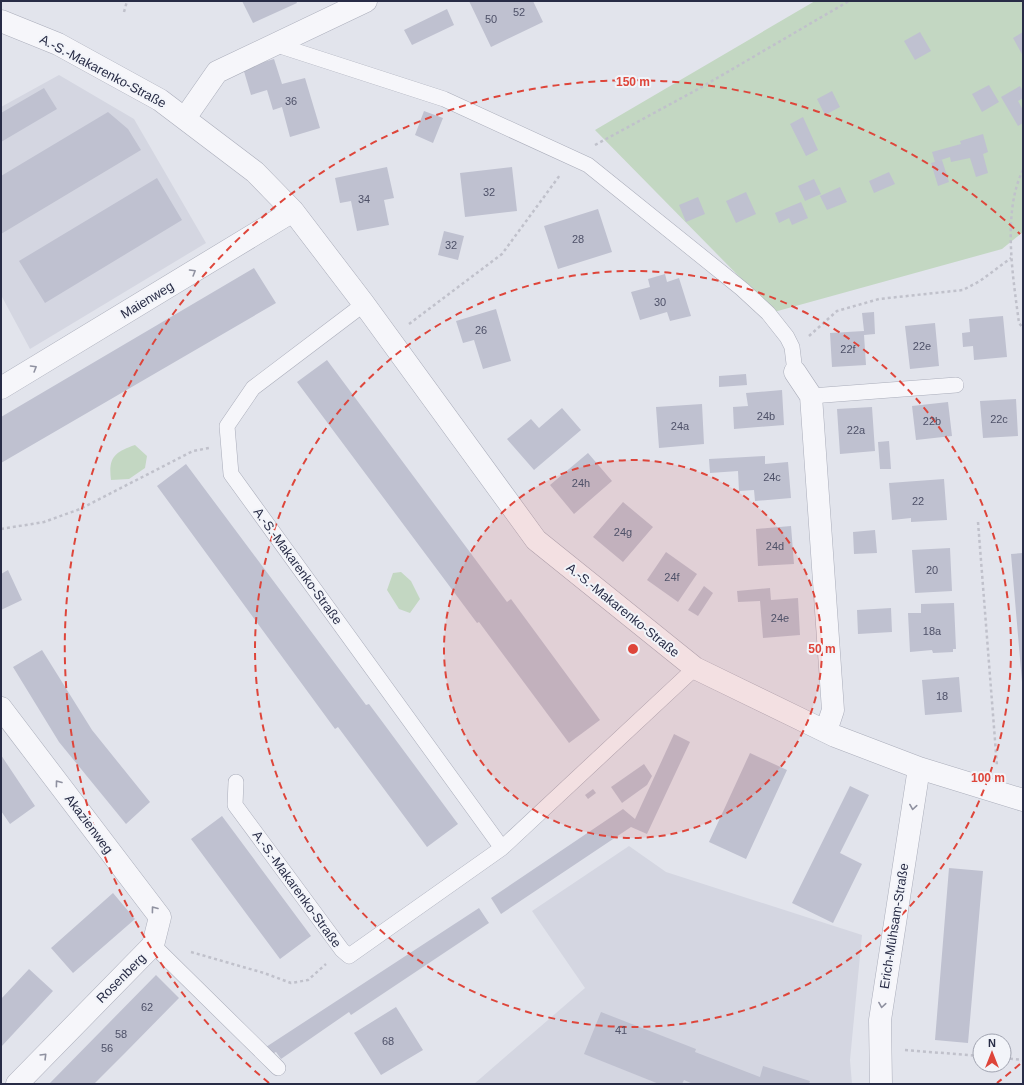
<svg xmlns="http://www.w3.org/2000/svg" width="1024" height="1085" viewBox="0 0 1024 1085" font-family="Helvetica,sans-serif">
<rect width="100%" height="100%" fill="#e2e4ec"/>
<path fill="#d4d6e1" d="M59,75L134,119L206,243L30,349L1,295V107Z
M629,846L666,872L862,935L850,1060L852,1084H474L585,988L532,911Z"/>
<path fill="#c3d7c2" d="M815,1H1023V232L1002,249L774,312L595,130Z
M135,445L147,456L145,468L129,479L111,480C108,457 115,452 135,445Z
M401,572L411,581L420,599L410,613L399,609L387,590L393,573Z"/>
<path fill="#bfc1d0" d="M242,1H296L297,3L253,23Z
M469,1H533L543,22L491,47Z
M447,9L454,25L412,45L404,30Z
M920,32L931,51L915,60L904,41Z
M1023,32V56L1013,38Z
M274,59L282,84L305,78L320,128L290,137L282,107L273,110L267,90L251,95L243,68Z
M989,85L999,102L982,112L972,94Z
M1020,86L1023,91V98L1018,101L1023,110V123L1018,126L1001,97Z
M44,88L57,109L1,142V113Z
M832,91L840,107L825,115L817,99Z
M424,111L443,118L433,143L415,135Z
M108,112L128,129L141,150L1,234V176Z
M803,117L818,150L806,156L790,124Z
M983,134L988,152L983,154L988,173L976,177L970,158L951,162L950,157L935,162L932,152L961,144L960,141Z
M942,160L949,182L938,186L931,163Z
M387,167L394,198L384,200L389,225L357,231L351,201L340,203L335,178Z
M512,167L517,211L465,217L460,173Z
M889,172L895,184L874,193L869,181Z
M157,178L182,220L45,303L19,261Z
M814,179L821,194L805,201L798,186Z
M840,187L847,202L827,210L820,196Z
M746,192L756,214L736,223L726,201Z
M698,197L705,214L686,222L679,205Z
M801,202L808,218L792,225L789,218L779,223L775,213Z
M598,209L612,252L558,269L544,226Z
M444,231L464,236L458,260L438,255Z
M254,268L276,303L1,463V417Z
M665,274L667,282L679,278L691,316L670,321L667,312L640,320L631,292L650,287L648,279Z
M496,309L511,361L483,369L474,340L463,343L456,321Z
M874,312L875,334L864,335L866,365L832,367L830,333L864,331L862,313Z
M1003,316L1007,357L974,360L973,346L963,347L962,333L970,332L969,319Z
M935,323L939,366L910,369L905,326Z
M327,360L507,602L511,599L600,720L569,743L479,622L477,623L297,382Z
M746,374L747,385L719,387V376Z
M782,390L784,425L734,429L733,407L748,406L746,393Z
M1016,399L1018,436L983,438L980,401Z
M948,402L952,436L916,440L912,406Z
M702,404L704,444L659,448L656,407Z
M872,407L875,451L840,454L837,409Z
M562,408L581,430L534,470L507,439L531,419L539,428Z
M889,441L891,469H880L878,442Z
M588,453L612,481L574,514L550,485Z
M765,456V464L788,462L791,498L755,501L754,490L739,491L738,471L710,473L709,459Z
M186,464L366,705L369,704L381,720L458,824L427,847L338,727L335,729L157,486Z
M944,479L947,520L911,522V518L892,520L889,483Z
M623,502L653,527L623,562L593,537Z
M791,526L794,564L758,566L756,529Z
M875,530L877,553L854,554L853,532Z
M950,548L952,591L915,593L912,550Z
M666,552L697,574L678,602L647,580Z
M1023,553V682H1022L1011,554Z
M8,570L22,600L1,610V574Z
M704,586L713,593L698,616L688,610Z
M770,588L771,600L798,598L800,635L763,638L760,601L738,602L737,591Z
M954,603L956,649H953V652L933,653L932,650L910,652L908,613H921V604Z
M891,608L892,632L858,634L857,610Z
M42,650L92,730L150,802L126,824L59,742L13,667Z
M959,677L962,712L925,715L922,680Z
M674,734L690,742L647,834L631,827L501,914L491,898L623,809L635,819Z
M750,753L787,770L746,859L709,842Z
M1,755L35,806L10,824L1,811Z
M644,764L652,776L647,785L622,803L611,787Z
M850,786L869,795L840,853L862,864L833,923L792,903Z
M593,789L596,793L588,799L585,795Z
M222,816L311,936L280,959L191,839Z
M949,868L983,871L968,1043L935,1040Z
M113,893L135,919L73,973L51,948Z
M479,908L489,923L351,1015L349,1012L281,1059L276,1052L272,1054L266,1047Z
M29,969L53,991L1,1047V999Z
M156,975L179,998L126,1052L94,1084H49Z
M396,1007L423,1050L381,1075L354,1033Z
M601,1012L696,1049L695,1052L760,1077L763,1066L810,1081L809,1084H693L684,1080L682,1084H659L584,1054Z"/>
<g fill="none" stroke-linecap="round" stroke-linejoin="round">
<defs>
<path id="service" d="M274,44L444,99L588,165L742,289L768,313L787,337L792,347L795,372
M364,304L253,388L227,426L231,474L502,848
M811,396L956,385
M236,782L235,805L342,950L349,956L502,848L695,668
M153,945L278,1068"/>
<path id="minor" d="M1,21L58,44L160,100L255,172L293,211L364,304L536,540L695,668L835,736L919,768L1023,800
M185,118L217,72L366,1
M795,372L811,396L833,710L826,731
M1,388L293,211
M1,708L160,917L153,945L17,1084
M881,1084L880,1020L919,768"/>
</defs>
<use href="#service" stroke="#aaadba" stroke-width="16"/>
<use href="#minor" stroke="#aaadba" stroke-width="23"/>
<path stroke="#c0c1cb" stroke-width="2.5" stroke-dasharray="3 3" stroke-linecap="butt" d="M124,12L127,1
M595,145L700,88L849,1
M1023,170C1002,212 1013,277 1019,323L1023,328
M409,324L502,254L560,175
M809,336L837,311L879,299L963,290L980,281L1011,258
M978,522L997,766
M1,529L44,522L80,509L193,451L209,448
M191,952L264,973L291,983L308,980L326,964
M905,1050L980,1056
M1004,1058L1023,1060"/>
<use href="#service" stroke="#f6f6fa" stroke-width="15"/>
<use href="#minor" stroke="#f6f6fa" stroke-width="22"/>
</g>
<defs><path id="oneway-chevron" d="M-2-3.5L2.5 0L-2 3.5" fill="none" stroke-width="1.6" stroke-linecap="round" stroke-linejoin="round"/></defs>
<g stroke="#8f91a0">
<use href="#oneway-chevron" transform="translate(193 272) rotate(-31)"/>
<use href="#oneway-chevron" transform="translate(34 368) rotate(-31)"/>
<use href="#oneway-chevron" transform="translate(58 783) rotate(-127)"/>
<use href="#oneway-chevron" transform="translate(913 807) rotate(99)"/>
<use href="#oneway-chevron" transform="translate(154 909) rotate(-127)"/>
<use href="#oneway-chevron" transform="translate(882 1005) rotate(99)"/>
<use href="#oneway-chevron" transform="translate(44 1056) rotate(-45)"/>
</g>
<circle cx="633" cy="649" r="189" fill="#de453a" fill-opacity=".12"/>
<g fill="none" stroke="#de453a" stroke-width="2" stroke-dasharray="7 5">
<circle cx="633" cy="649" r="189"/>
<circle cx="633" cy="649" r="378"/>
<path d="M1020 1064A567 567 0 0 1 997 1083M269 1083A567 567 0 1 1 1020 234"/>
</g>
<g text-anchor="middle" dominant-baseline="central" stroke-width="4" stroke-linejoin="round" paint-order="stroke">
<g font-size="11" fill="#4e5168">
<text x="519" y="12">52</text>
<text x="491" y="19">50</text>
<text x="291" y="101">36</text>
<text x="489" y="192">32</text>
<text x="364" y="199">34</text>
<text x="578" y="239">28</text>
<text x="451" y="245">32</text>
<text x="660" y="302">30</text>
<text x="481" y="330">26</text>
<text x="922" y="346">22e</text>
<text x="848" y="349">22f</text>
<text x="766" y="416">24b</text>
<text x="999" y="419">22c</text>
<text x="932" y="421">22b</text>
<text x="680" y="426">24a</text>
<text x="856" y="430">22a</text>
<text x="772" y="477">24c</text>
<text x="581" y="483">24h</text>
<text x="918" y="501">22</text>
<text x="623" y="532">24g</text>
<text x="775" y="546">24d</text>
<text x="932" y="570">20</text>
<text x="672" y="577">24f</text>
<text x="780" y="618">24e</text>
<text x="932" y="631">18a</text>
<text x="942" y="696">18</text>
<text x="147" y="1007">62</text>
<text x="621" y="1030">41</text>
<text x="121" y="1034">58</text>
<text x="388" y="1041">68</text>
<text x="107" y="1048">56</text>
</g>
<g font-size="13" fill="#282c46" stroke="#f2f4f9">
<text transform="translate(103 71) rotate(28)">A.-S.-Makarenko-Straße</text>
<text transform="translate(147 300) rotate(-31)">Maienweg</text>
<text transform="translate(298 566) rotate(54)">A.-S.-Makarenko-Straße</text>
<text transform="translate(623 610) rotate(39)">A.-S.-Makarenko-Straße</text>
<text transform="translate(89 824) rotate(53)">Akazienweg</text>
<text transform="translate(297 889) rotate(54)">A.-S.-Makarenko-Straße</text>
<text transform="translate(894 926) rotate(-81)">Erich-Mühsam-Straße</text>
<text transform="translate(121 978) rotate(-45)">Rosenberg</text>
</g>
</g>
<circle cx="633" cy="649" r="6" fill="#de453a" stroke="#f2f4f9" stroke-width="2"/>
<g font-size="12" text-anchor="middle" font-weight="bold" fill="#de453a" stroke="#f2f4f9" stroke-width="4" stroke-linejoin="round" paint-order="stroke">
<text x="633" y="86">150 m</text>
<text x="822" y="653">50 m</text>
<text x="988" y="782">100 m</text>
</g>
<rect width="1024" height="1085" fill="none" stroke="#282c46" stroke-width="4"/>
<g transform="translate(992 1053)"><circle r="19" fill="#f2f4f9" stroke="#a1a4b1"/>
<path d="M0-3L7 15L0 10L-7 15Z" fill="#de453a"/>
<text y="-6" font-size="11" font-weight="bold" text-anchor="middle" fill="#282c46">N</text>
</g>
</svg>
